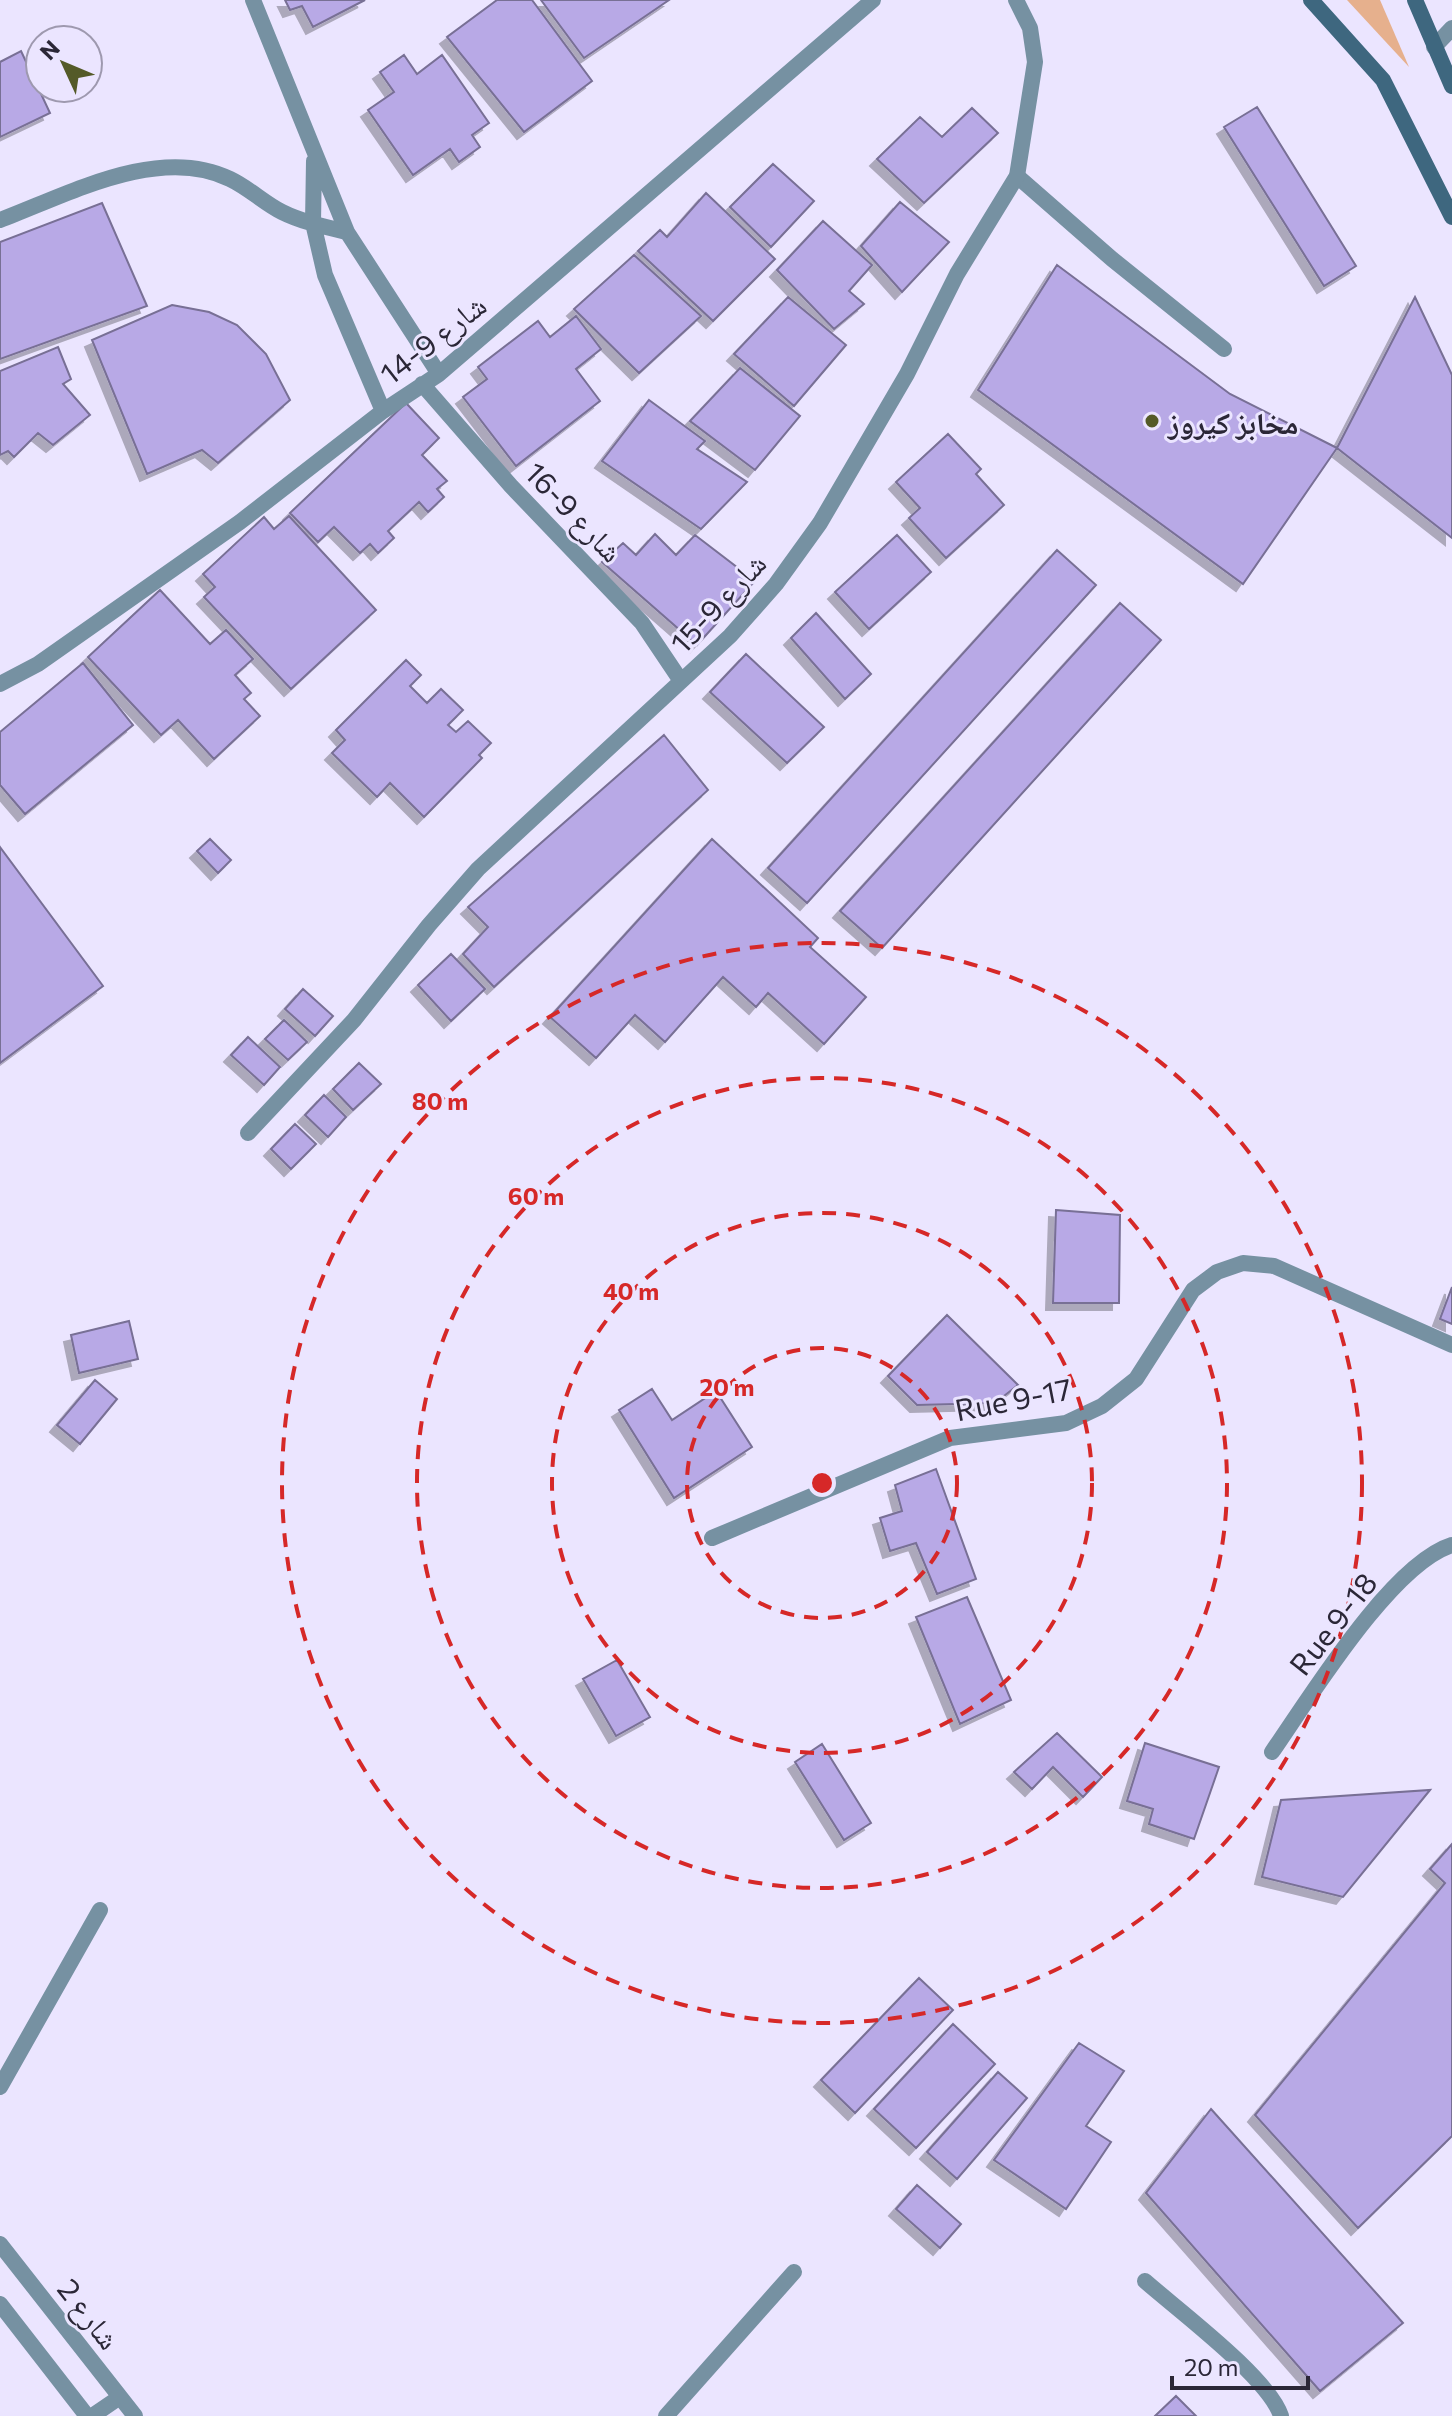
<svg xmlns="http://www.w3.org/2000/svg" width="1452" height="2416" viewBox="0 0 1452 2416" font-family="Commissioner,'Noto Naskh Arabic',sans-serif">
<defs>
<filter id="shadow"><feDropShadow dx="-7" dy="7" stdDeviation="0" flood-color="#0004"/></filter>
</defs>
<rect width="100%" height="100%" fill="#ebe5ff"/>
<path fill="#e6b08d" d="M1347,0H1380L1409,67Z"/>
<path fill="#b8a9e6" stroke="#786f95" stroke-width="2" filter="url(#shadow)" d="M285,0H365L313,27L302,6L290,10Z
M497,0H532L592,81L524,132L447,37Z
M541,0H669L584,58Z
M21,51L50,113L0,137V62Z
M404,55L417,74L442,55L489,123L472,135L480,147L459,162L450,149L413,175L368,110L394,92L380,72Z
M1257,107L1356,266L1324,286L1224,127Z
M972,108L998,133L924,203L877,159L920,117L942,137Z
M773,164L814,201L771,247L730,207Z
M706,193L775,259L713,321L638,251L660,230L667,237Z
M900,202L949,242L902,292L861,246Z
M102,203L147,306L0,359V242Z
M823,221L872,265L849,291L864,304L834,329L777,270Z
M634,255L701,316L639,373L574,309Z
M1057,265L1230,394L1337,448L1243,584L978,390Z
M788,297L846,345L794,406L734,354Z
M1415,297L1452,375V538L1337,448Z
M172,305L209,312L237,325L266,354L290,400L218,463L202,450L147,474L92,340Z
M576,316L601,349L576,369L600,401L516,466L463,397L487,379L478,367L538,321L550,337Z
M58,347L71,379L63,384L90,415L53,445L38,433L14,457L8,451L0,455V371Z
M740,368L800,416L755,470L690,421Z
M649,400L705,441L697,449L747,482L701,529L602,461Z
M406,403L439,438L422,455L447,481L437,489L444,497L428,512L419,502L388,531L394,538L378,553L370,544L360,553L334,527L318,542L290,513Z
M948,434L981,469L976,474L1004,505L946,558L909,518L920,508L896,482Z
M289,516L376,610L291,689L204,597L215,587L203,574L264,517L274,529Z
M655,534L676,555L695,535L755,581L697,645L602,562L623,543L636,555Z
M897,535L931,572L869,629L835,592Z
M1057,550L1096,585L807,903L768,868Z
M160,590L210,644L226,630L253,659L235,675L251,693L244,699L260,716L214,759L178,720L161,735L88,657Z
M1120,603L1161,640L882,948L840,911Z
M816,613L871,674L845,699L791,638Z
M746,654L824,727L787,763L710,692Z
M406,660L421,675L410,686L427,703L441,689L463,710L448,725L456,732L468,721L491,743L479,755L482,758L424,817L390,783L377,797L332,753L345,740L336,730Z
M83,663L133,725L25,814L0,785V732Z
M664,735L708,790L494,987L463,954L488,927L468,907Z
M210,839L231,860L218,873L197,851Z
M712,839L818,938L810,947L866,997L824,1044L768,993L756,1007L723,977L665,1042L635,1015L596,1058L550,1017Z
M0,847L103,986L0,1063Z
M451,954L485,989L451,1021L418,985Z
M303,989L333,1016L315,1036L285,1009Z
M284,1020L307,1042L288,1060L265,1039Z
M248,1037L280,1067L264,1085L231,1055Z
M359,1063L381,1084L353,1110L333,1089Z
M324,1095L346,1117L328,1137L305,1115Z
M295,1124L316,1144L291,1169L271,1149Z
M1056,1210L1120,1215L1119,1303H1053Z
M1452,1287V1324L1440,1319Z
M947,1315L1018,1385L995,1403L917,1405L888,1376Z
M129,1321L138,1359L79,1373L71,1335Z
M95,1380L117,1399L80,1444L57,1425Z
M652,1389L672,1420L716,1391L752,1447L674,1498L619,1410Z
M936,1469L976,1579L937,1594L916,1543L890,1551L880,1518L902,1511L895,1485Z
M967,1597L1011,1700L960,1724L916,1617Z
M617,1660L650,1717L616,1736L583,1679Z
M1057,1733L1102,1777L1083,1797L1053,1767L1032,1789L1014,1772Z
M1145,1743L1219,1767L1194,1839L1149,1824L1153,1809L1127,1801Z
M822,1744L871,1823L844,1840L795,1762Z
M1430,1790L1343,1897L1262,1877L1281,1800Z
M1452,1844V2136L1358,2228L1255,2115L1445,1883L1430,1869Z
M919,1978L953,2010L855,2113L821,2080Z
M953,2024L995,2064L916,2148L874,2109Z
M1079,2043L1124,2071L1086,2126L1111,2142L1066,2209L994,2160Z
M998,2072L1027,2098L957,2179L927,2152Z
M1211,2109L1403,2323L1320,2391L1146,2193Z
M917,2185L961,2224L940,2248L896,2209Z
M1176,2396L1196,2416H1155Z"/>
<g fill="none" stroke-linecap="round" stroke-linejoin="round">
<path stroke="#7691a2" stroke-width="16" d="M1017,176L1112,259L1224,349
M1145,2281C1179,2311 1269,2378 1281,2416
M666,2416L794,2272"/>
<path stroke="#7691a2" stroke-width="16" d="M253,0L347,232L439,374
M1434,47L1452,28
M314,161L313,223L325,275L383,411
M0,220C67,195 159,144 230,179C249,188 264,203 282,212C302,222 326,227 347,232
M422,384L511,486L642,623L681,681
M0,684L38,664L240,522L383,411L439,374L873,0
M248,1133L354,1020L429,925L478,869L730,636L776,584L820,523L907,374L957,274L1017,176L1035,62L1030,28L1016,0
M712,1538L950,1438L1066,1423L1102,1406L1136,1379L1193,1290L1217,1272L1243,1263L1274,1266L1452,1345
M1272,1752C1309,1699 1391,1564 1452,1545
M0,2087L100,1910"/>
<path stroke="#7691a2" stroke-width="16" d="M0,2244L135,2416
M0,2304L87,2416
M92,2416L120,2397"/>
<path stroke="#3e677f" stroke-width="16" d="M1311,0L1383,80L1452,217
M1415,0L1452,86"/>
</g>
<g fill="none" stroke="#d62828" stroke-width="4" stroke-dasharray="14 10">
<circle cx="822" cy="1483" r="135"/>
<circle cx="822" cy="1483" r="270"/>
<circle cx="822" cy="1483" r="405"/>
<circle cx="822" cy="1483" r="540"/>
</g>
<circle fill="#545a28" stroke="#ebe5ff" stroke-width="3" cx="1152" cy="421" r="8"/>
<g text-anchor="middle" dominant-baseline="central" stroke-width="6" stroke-linejoin="round" paint-order="stroke">
<g font-size="30" fill="#2b2737" stroke="#ebe5ff">
<text transform="translate(432 338) rotate(-38)">شارع 9-14</text>
<text transform="translate(575 511) rotate(46)">شارع 9-16</text>
<text transform="translate(717 602) rotate(-47)">شارع 9-15</text>
<text transform="translate(1013 1398) rotate(-11)">Rue 9-17</text>
<text transform="translate(1332 1623) rotate(-52)">Rue 9-18</text>
<text transform="translate(90 2313) rotate(52)">شارع 2</text>
</g>
<g font-size="30" font-weight="bold" fill="#2b2737" stroke="#ebe5ff" text-anchor="start">
<text x="1168" y="421">مخابز كيروز</text>
</g>
</g>
<circle cx="822" cy="1483" r="12" fill="#d62828" stroke="#ebe5ff" stroke-width="4"/>
<g font-size="24" text-anchor="middle" font-weight="bold" fill="#d62828" stroke="#ebe5ff" stroke-width="6" stroke-linejoin="round" paint-order="stroke">
<text x="440" y="1110">80 m</text>
<text x="536" y="1205">60 m</text>
<text x="631" y="1300">40 m</text>
<text x="727" y="1396">20 m</text>
</g>
<g transform="translate(64 64) rotate(314)"><circle r="38" fill="#ebe5ff" stroke="#9e99af" stroke-width="2"/>
<path d="M0-6L14 30L0 20L-14 30Z" fill="#545a28"/>
<text y="-12" font-size="22" font-weight="bold" text-anchor="middle" fill="#2b2737">N</text>
</g>
<path d="M1172 2376v12h136v-12" fill="none" stroke="#2b2737" stroke-width="4"/>
<text x="1184" y="2376" font-size="24" fill="#2b2737" stroke="#ebe5ff" stroke-width="6" paint-order="stroke">20 m</text>
</svg>
